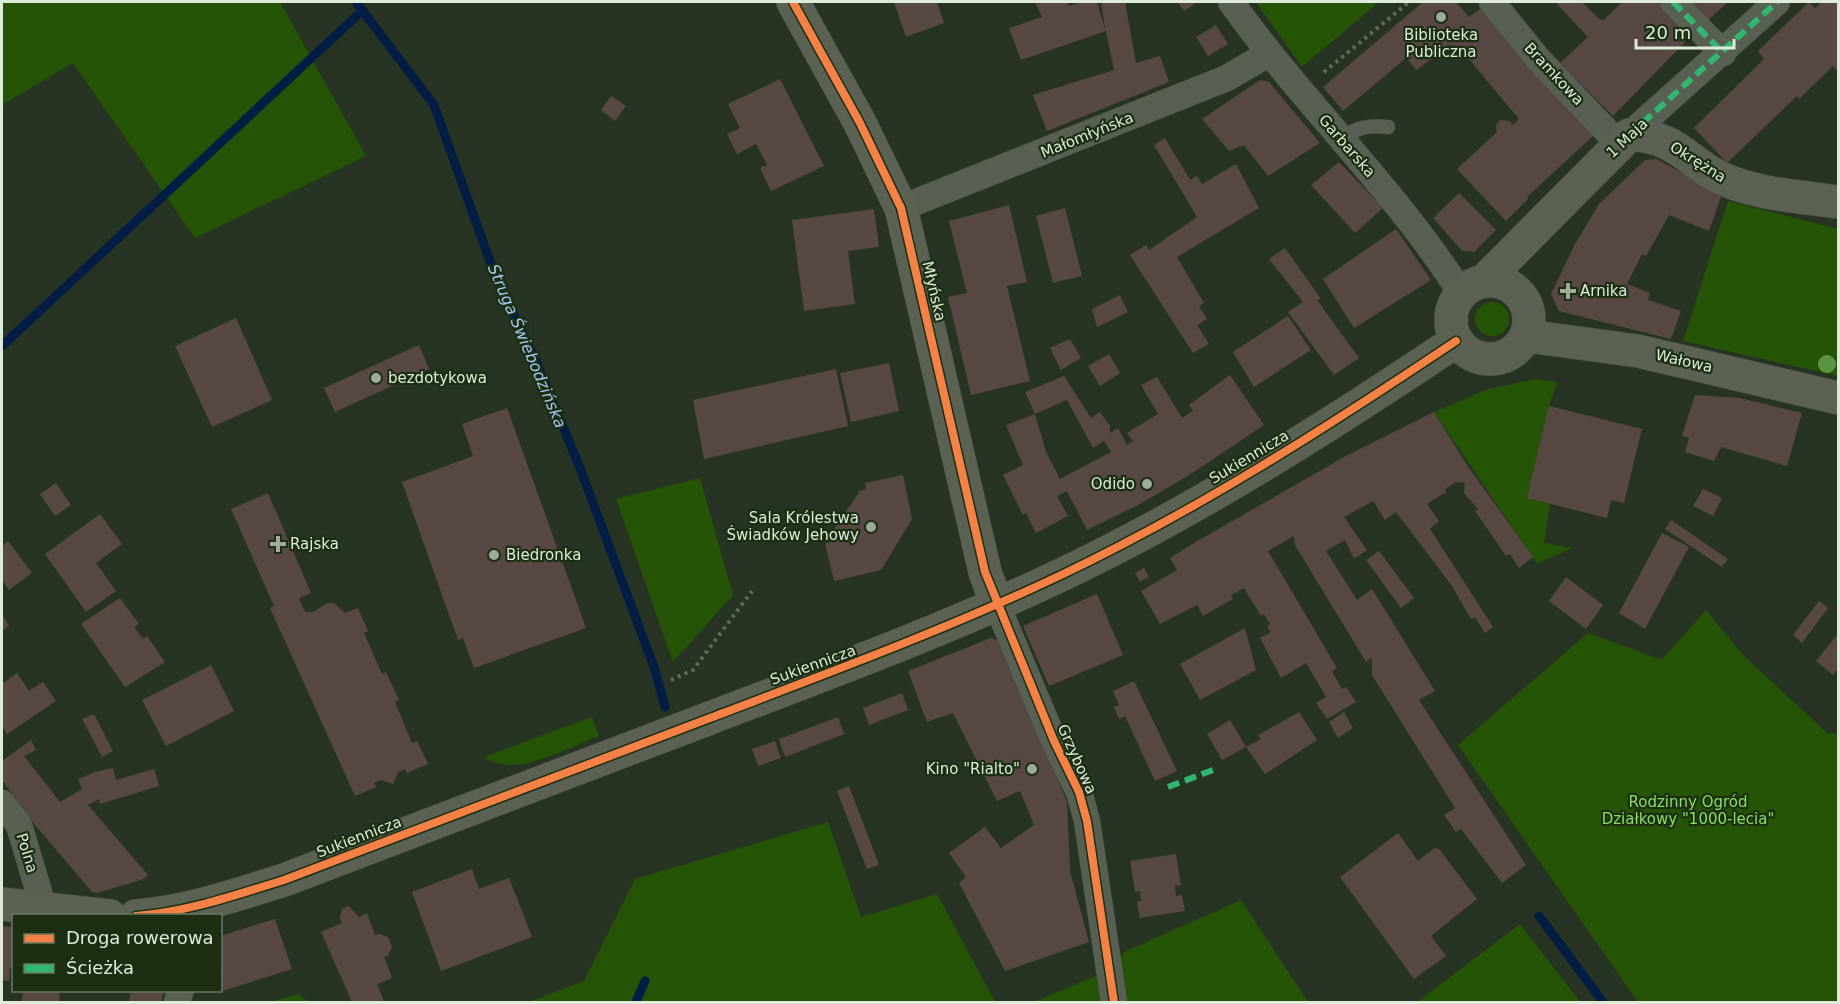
<svg xmlns="http://www.w3.org/2000/svg" width="1840" height="1004" viewBox="0 0 1840 1004" font-family="'DejaVu Sans',sans-serif">
<rect width="100%" height="100%" fill="#283423"/>
<path fill="#265406" d="M2,2H280L366,156L195,238L73,63L2,105Z
M1256,2H1379L1302,67Z
M1728,201L1838,229V376L1683,341Z
M1475 319a17 17 0 1 1 34 0a17 17 0 1 1-34 0Z
M1536,379L1557,382L1549,406L1550,503L1544,543L1572,548L1537,564L1434,412L1488,389Z
M700,478L733,595L673,662L616,499Z
M1706,610L1742,654L1827,733H1838V1002H1638L1458,745L1588,633L1662,660Z
M592,717L599,736C566,748 516,779 484,757Z
M828,822L861,917L937,894L995,1002H529L584,981L635,879Z
M1241,900L1308,1002H1034L1107,971L1126,951Z
M1520,924L1580,1002H1417Z
M299,994L308,1002H270Z"/>
<g fill="none" stroke-linecap="round" stroke-linejoin="round">
<path stroke="#041d45" stroke-width="9" d="M356,2L434,105L496,278L533,354L580,468L654,667L665,707
M2,346L363,10
M1539,916L1603,1002
M636,1002L645,981"/>
</g>
<path fill="#574843" d="M894,2H937L944,23L906,37Z
M1035,2H1067L1069,6L1081,2H1097L1105,29L1101,2H1125L1136,63L1160,56L1169,82L1047,131L1033,95L1114,70L1106,31L1021,60L1009,28L1042,17Z
M1178,2H1197L1184,11Z
M1423,2H1456L1469,17L1483,7L1595,134L1527,197L1528,199L1506,221L1457,169L1497,132L1496,125L1500,120L1509,121L1513,125L1519,119L1459,47L1448,45L1417,70L1406,58L1343,111L1323,87Z
M1555,2H1582L1599,19L1604,20L1622,2H1657L1691,36L1613,116L1560,63L1588,37Z
M1687,2H1728L1706,22Z
M1809,2L1815,8L1822,2H1838V71L1833,66L1799,99L1797,96L1727,163L1694,128L1764,59L1758,51Z
M1216,25L1228,44L1208,56L1196,37Z
M780,79L824,166L771,191L760,168L767,165L756,144L737,154L727,134L740,128L728,104Z
M1260,80L1269,82L1320,143L1268,176L1244,145L1229,151L1202,119Z
M611,96L626,106L615,121L601,110Z
M1165,138L1190,180L1197,176L1202,184L1236,164L1259,208L1177,257L1204,303L1199,306L1207,319L1197,325L1209,344L1193,353L1130,255L1146,245L1149,250L1197,217L1154,145Z
M1656,159L1722,194L1709,231L1669,215L1646,256L1642,254L1627,284L1650,293L1648,300L1681,311L1671,339L1559,311L1551,294L1575,244L1599,204L1645,160Z
M1339,162L1383,208L1355,233L1311,185Z
M1459,193L1496,230L1474,252L1462,251L1433,218Z
M1009,205L1027,282L1007,286L1030,381L971,395L948,297L967,293L949,221Z
M1065,208L1082,276L1053,283L1036,216Z
M874,209L879,247L848,251L855,304L804,311L792,220Z
M1396,229L1431,280L1354,328L1323,279Z
M1285,248L1321,299L1317,300L1359,358L1334,375L1288,312L1303,302L1269,259Z
M1120,295L1128,312L1097,327L1092,309Z
M1288,316L1311,350L1254,387L1233,352Z
M236,318L272,400L212,427L175,346Z
M1070,339L1081,358L1061,370L1050,348Z
M419,345L429,369L335,412L324,388Z
M1109,354L1120,373L1100,386L1088,366Z
M889,363L899,411L851,422L840,373Z
M836,369L848,426L704,459L693,400Z
M1230,375L1264,425L1194,472L1142,503L1087,530L1067,491L1057,496L1068,516L1036,533L1026,513L1023,515L1003,475L1023,465L1006,425L1035,414L1046,452L1060,479L1111,452L1104,441L1093,448L1067,400L1035,414L1025,392L1064,376L1091,418L1100,412L1110,426V433L1118,428L1127,445L1133,441L1127,433L1158,414L1141,385L1157,377L1182,418L1193,411L1189,405Z
M1695,395L1740,398L1802,413L1787,466L1721,447L1714,461L1685,452L1689,438L1682,436Z
M1549,406L1642,429L1624,503L1611,500L1607,518L1527,498Z
M507,408L586,628L474,668L463,638L458,640L402,482L473,456L462,424Z
M1434,412L1467,465L1533,557L1519,568L1510,554L1506,556L1475,511L1478,509L1464,493L1465,483L1456,482L1445,489L1446,492L1427,504L1439,521L1430,529L1493,627L1485,633L1475,617L1471,619L1452,586L1396,512L1385,520L1373,501L1344,517L1367,550L1354,559L1345,540L1326,551L1357,600L1372,589L1435,691L1419,700L1526,865L1502,883L1461,829L1456,832L1444,815L1455,808L1372,675V658L1366,662L1295,545L1294,536L1268,551L1337,668L1332,671L1342,689L1346,687L1356,702L1327,719L1316,703L1326,697L1306,663L1281,678L1260,638L1271,632L1267,627L1270,624L1264,614L1261,616L1244,588L1231,595L1233,599L1203,616L1197,605L1160,624L1141,591L1177,570L1170,558L1194,543L1344,457Z
M903,475L912,519L881,570L834,581L825,543L832,542L830,535L860,491L866,489L865,483Z
M56,483L71,505L55,516L40,494Z
M1703,489L1722,498L1713,516L1693,506Z
M268,493L311,593L299,598L303,608L306,612H313L327,603H334L345,613L358,608L368,631L364,633L382,674L386,672L399,700L395,702L412,743L417,741L428,764L407,773L405,769L398,772L393,784L381,780L374,783L376,787L355,796L270,608L274,606L231,509Z
M100,514L122,544L96,563L116,591L86,612L45,554Z
M1671,520L1728,559L1722,567L1665,529Z
M1662,533L1689,547L1645,629L1619,613Z
M8,541L32,573L9,590L2,580V546Z
M1379,551L1414,598L1401,608L1366,560Z
M1144,568L1149,577L1140,582L1135,573Z
M1566,577L1603,605L1586,629L1549,601Z
M1097,594L1123,655L1049,686L1023,626Z
M120,598L139,624L134,627L143,639L147,636L165,662L125,687L81,624Z
M1819,601L1828,608L1802,643L1793,635Z
M2,614L9,626L2,631Z
M1245,628L1256,670L1200,700L1180,664Z
M1838,634V669L1833,675L1816,661Z
M991,638L1002,642L1067,802L1070,871L1089,942L1005,971L959,883L966,877L949,853L985,827L1001,848L1034,825L1020,791L997,801L953,713L927,722L908,671Z
M211,665L234,711L166,746L142,700Z
M17,673L29,691L43,682L56,701L7,734L2,726V684Z
M1134,681L1177,771L1155,781L1125,716L1119,719L1114,707L1119,705L1113,691Z
M902,693L908,710L869,725L863,708Z
M1299,712L1317,740L1265,774L1246,747L1222,760L1207,734L1230,720L1246,747L1261,739L1258,735Z
M1344,712L1353,728L1338,738L1329,722Z
M94,714L113,751L102,757L82,719Z
M838,717L844,734L785,757L779,739Z
M31,740L36,750L24,756L60,802L82,789L78,779L95,772L113,768L116,780L154,769L159,786L100,804L99,799L88,805L148,875L144,879L97,893L92,892L35,825L2,780V761Z
M775,741L781,758L758,766L752,749Z
M849,786L879,865L867,869L837,791Z
M1398,833L1418,861L1434,848L1439,849L1477,899L1431,936L1446,956L1414,979L1340,877Z
M1176,854L1181,885L1175,886L1176,896L1182,895L1185,911L1140,918L1137,902L1141,901L1140,891L1135,892L1130,861Z
M472,869L479,889L509,878L532,937L441,971L412,892Z
M349,906L359,917L367,913L375,935L379,934L388,937L392,947L388,956L384,957L392,978L377,984L384,1002H352L321,932L342,923L340,918L342,909Z
M275,919L292,969L223,991L220,936Z
M2,926L14,927V967H10L9,981L2,980Z
M23,990H60L59,1002H22Z
M131,990H164L161,1002H129Z"/>
<g fill="none" stroke-linecap="round" stroke-linejoin="round">
<defs>
<path id="lane" d="M1341,139C1357,127 1368,125 1388,127"/>
<path id="street" d="M1231,2C1303,103 1394,188 1461,293
M1492,2L1538,59L1619,144
M1673,2L1723,53
M1629,135L1777,2
M901,208L1227,78L1268,54
M997,605L1054,741L1079,792L1087,821L1114,1002
M2,803L19,825L44,909
M177,1002L181,990"/>
<path id="secondary" d="M793,2L860,123L901,208L985,572L997,605
M1451 320a39 39 0 1 1 78 0a39 39 0 1 1-78 0Z
M1484,281L1629,135C1679,134 1691,169 1733,183C1766,195 1804,197 1838,202
M1527,336L1638,351L1838,398
M2,904L110,916
M136,916C187,912 235,895 284,880C426,826 568,772 710,718C828,673 945,630 1059,576C1198,510 1329,426 1456,341"/>
</defs>
<use href="#lane" stroke="#465142" stroke-width="15"/>
<use href="#street" stroke="#465142" stroke-width="27"/>
<use href="#secondary" stroke="#465142" stroke-width="34"/>
<path stroke="#636b5f" stroke-width="4" stroke-dasharray="3 4.5" stroke-linecap="butt" d="M1324,72L1409,2
M671,680L693,670L752,591"/>
<use href="#lane" stroke="#586053" stroke-width="14"/>
<use href="#street" stroke="#586053" stroke-width="26"/>
<use href="#secondary" stroke="#5b6153" stroke-width="33"/>
<path stroke="#33b770" stroke-width="6" stroke-dasharray="12 6" stroke-linecap="butt" d="M1673,2L1723,53
M1629,135L1777,2
M1168,787L1213,770"/>
<defs>
<path id="cycleway" d="M793,2L860,123L901,208L985,572L1054,741L1079,792L1087,821L1114,1002
M136,916C187,912 235,895 284,880C426,826 568,772 710,718C828,673 945,630 1059,576C1198,510 1329,426 1456,341"/>
</defs>
<use href="#cycleway" stroke="#1c2f13" stroke-width="11"/>
<use href="#cycleway" stroke="#f48246" stroke-width="8"/>
</g>
<circle fill="#5d9345" cx="1827" cy="364" r="9"/>
<g fill="#9eab99" stroke="#1c2f13" stroke-width="2">
<circle cx="1441" cy="17" r="6"/>
<path d="M1565 282h6v6h6v6h-6v6h-6v-6h-6v-6h6z"/>
<circle cx="376" cy="378" r="6"/>
<circle cx="1147" cy="484" r="6"/>
<circle cx="871" cy="527" r="6"/>
<path d="M275 535h6v6h6v6h-6v6h-6v-6h-6v-6h6z"/>
<circle cx="494" cy="555" r="6"/>
<circle cx="1032" cy="769" r="6"/>
</g>
<g text-anchor="middle" dominant-baseline="central" stroke-width="4.5" stroke-linejoin="round" paint-order="stroke">
<g font-size="15" fill="#deebd9" stroke="#1c2f13" text-anchor="start">
<text x="1441" y="35" text-anchor="middle">Biblioteka<tspan x="1441" dy="17">Publiczna</tspan></text>
<text x="1580" y="291">Arnika</text>
<text x="388" y="378">bezdotykowa</text>
<text x="1135" y="484" text-anchor="end">Odido</text>
<text x="859" y="518" text-anchor="end">Sala Królestwa<tspan x="859" dy="17">Świadków Jehowy</tspan></text>
<text x="290" y="544">Rajska</text>
<text x="506" y="555">Biedronka</text>
<text x="1020" y="769" text-anchor="end">Kino "Rialto"</text>
</g>
<g font-size="15" fill="#deebd9" stroke="#1c2f13">
<text transform="translate(1554 74) rotate(47)">Bramkowa</text>
<text transform="translate(1087 135) rotate(-22)">Małomłyńska</text>
<text transform="translate(1627 138) rotate(-43)">1 Maja</text>
<text transform="translate(1347 146) rotate(49)">Garbarska</text>
<text transform="translate(1698 162) rotate(32)">Okrężna</text>
<text transform="translate(934 291) rotate(77)">Młyńska</text>
<text transform="translate(1684 361) rotate(13)">Wałowa</text>
<text transform="translate(1249 457) rotate(-31)">Sukiennicza</text>
<text transform="translate(813 665) rotate(-20)">Sukiennicza</text>
<text transform="translate(1077 759) rotate(66)">Grzybowa</text>
<text transform="translate(359 837) rotate(-21)">Sukiennicza</text>
<text transform="translate(27 853) rotate(73)">Polna</text>
</g>
<g font-size="15" fill="#89e060" stroke="#1c2f13">
<text x="1688" y="802">Rodzinny Ogród<tspan x="1688" dy="17">Działkowy "1000-lecia"</tspan></text>
</g>
<g font-size="16" font-style="italic" fill="#a6c7f5" stroke="#1c2f13">
<text transform="translate(527 346) rotate(67)">Struga Świebodzińska</text>
</g>
</g>
<rect width="1840" height="1004" fill="none" stroke="#deebd9" stroke-width="6"/>
<rect x="12" y="914" width="210" height="78" fill="#1c2f13" stroke="#6a7a62" stroke-width="1.5"/>
<rect x="24" y="934" width="30" height="9" fill="#f48246" stroke="#6a7a62" stroke-width="1.5"/>
<text x="66" y="944" font-size="18" fill="#deebd9">Droga rowerowa</text>
<rect x="24" y="964" width="30" height="9" fill="#33b770" stroke="#6a7a62" stroke-width="1.5"/>
<text x="66" y="974" font-size="18" fill="#deebd9">Ścieżka</text>
<path d="M1636 39v9h98v-9" fill="none" stroke="#deebd9" stroke-width="3"/>
<text x="1645" y="39" font-size="18" fill="#deebd9" stroke="#1c2f13" stroke-width="4.5" paint-order="stroke">20 m</text>
</svg>
